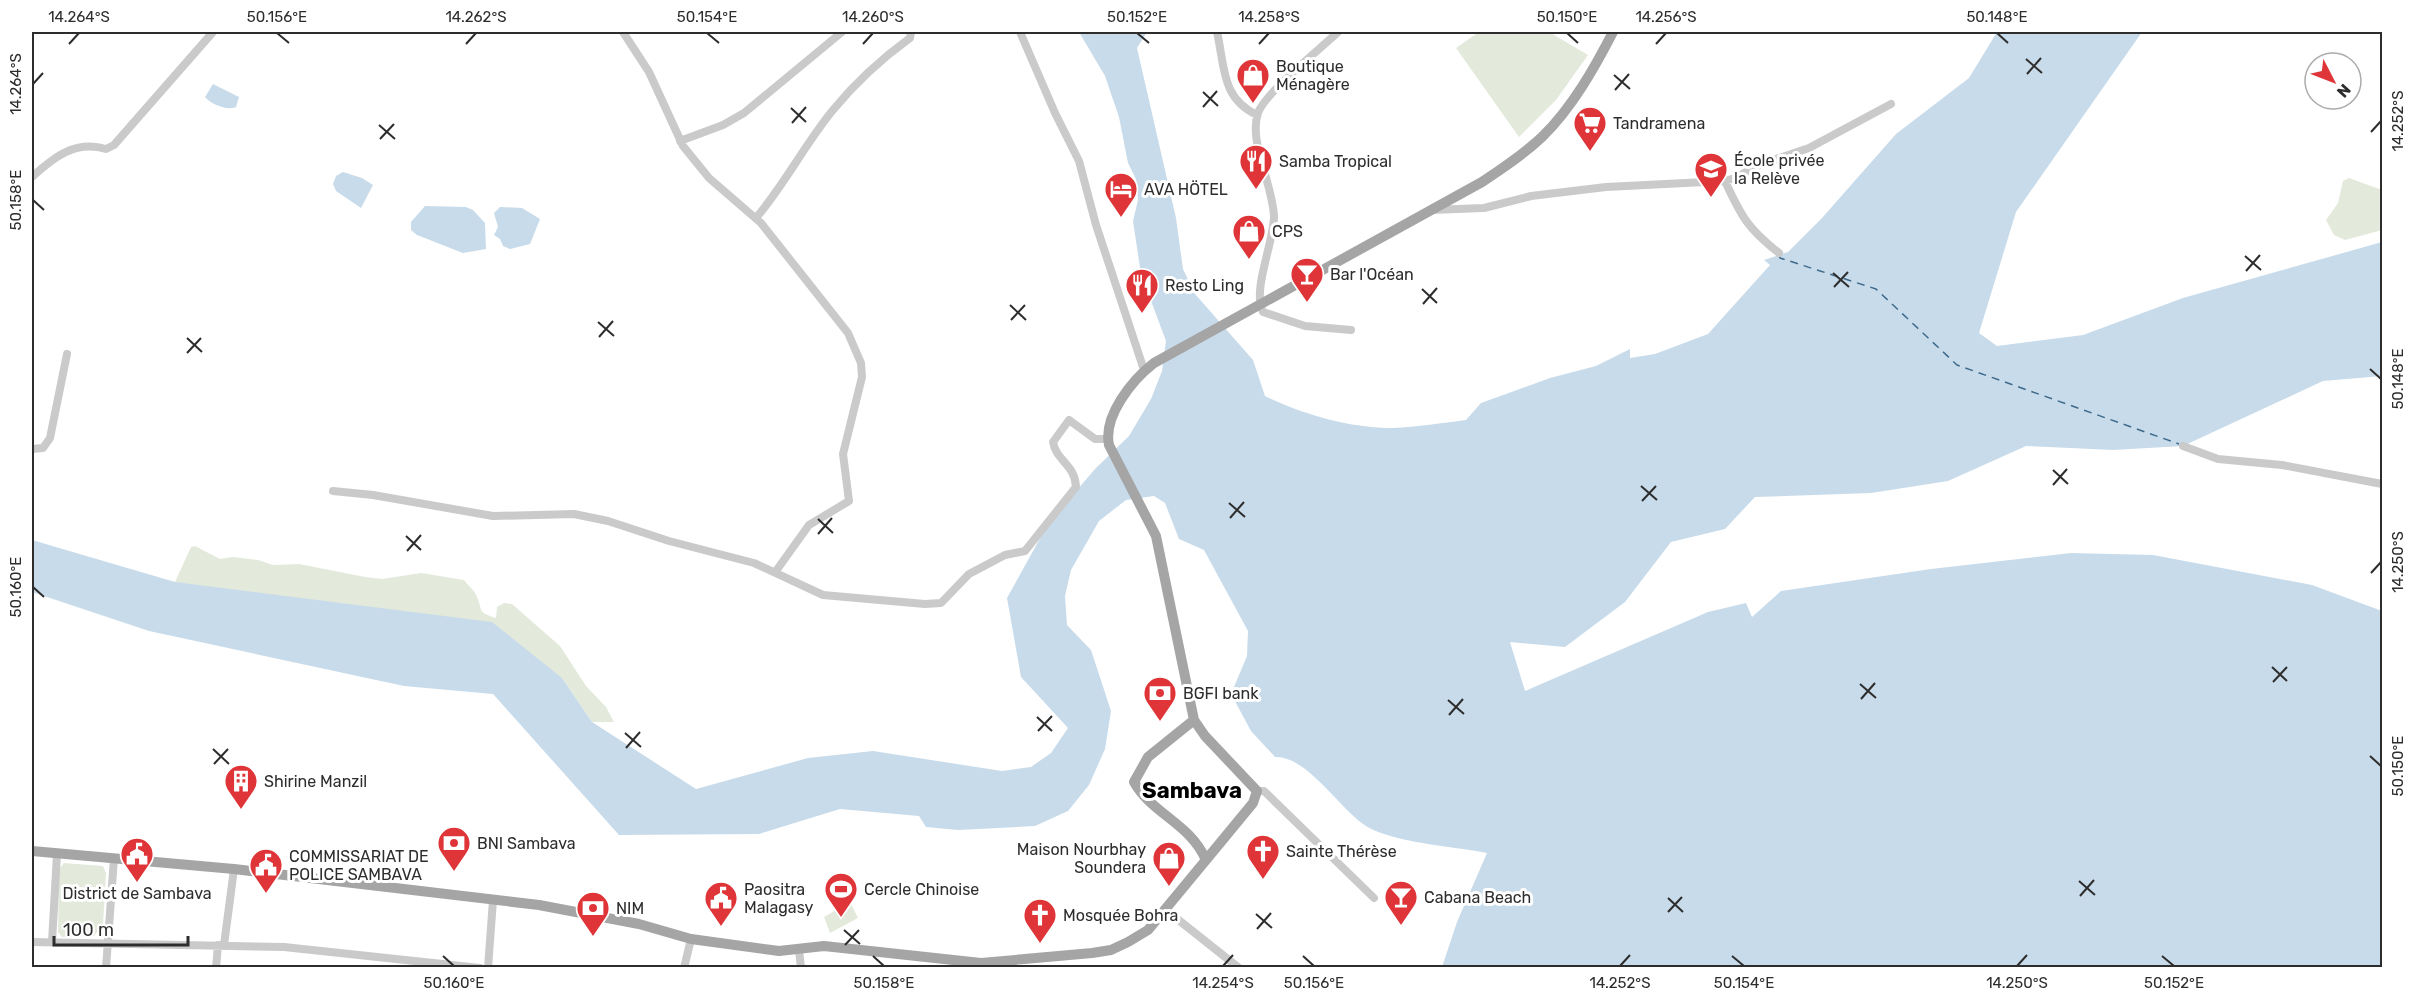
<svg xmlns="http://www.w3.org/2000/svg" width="2414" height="999" viewBox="0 0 2414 999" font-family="Rubik,sans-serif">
<rect width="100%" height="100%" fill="#fff"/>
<path fill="#e3eadb" d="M1479,32H1549L1588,55L1556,100L1519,137L1456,48Z
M2349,178L2382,190V230L2345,240L2334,235L2326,220L2338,203L2343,181Z
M195,546L220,559L233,557L258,560L273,565L299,564L365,577L382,579L421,573L464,580C468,585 475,591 477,597C483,611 477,612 496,618L497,607L504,603L512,604L560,646L586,686L606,707L614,722H592L562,678L175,582L191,547Z
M64,863L103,866L106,873L103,924L94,936L62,937L58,932L59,869Z
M850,902L858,918L830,933L824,917Z"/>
<path fill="#c8dbea" d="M1079,32H1147L1137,48L1176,218L1183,269L1195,294L1253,360L1265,396C1302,414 1350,428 1393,428C1417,427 1442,423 1466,420L1481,403L1550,378L1596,366L1630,349V358L1655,354L1708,334L1770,265L1764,260L1788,252L1822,218L1896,134L1969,78L1997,32H2142L2016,212L1979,333L1997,346L2083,335L2183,298L2382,242V376L2323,381L2183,446L2113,450L2026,446L1948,481L1871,493L1755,497L1725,529L1671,542L1625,602L1565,647L1510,642L1525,691L1708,612L1746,603L1752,617L1781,591L1931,569L2071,553L2153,555L2312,585L2382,611V967H1442L1457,922L1487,853C1453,846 1390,843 1363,824C1338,806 1305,755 1275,757L1251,731L1231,694L1247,656L1248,631L1204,550L1179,539L1165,503L1154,496L1126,500L1099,521L1071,570L1065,596L1067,625L1091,650L1111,711L1105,749L1089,785L1068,811L1035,826L958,830L926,827L919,816L840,809L759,834L619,835L493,694L404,686L149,631L32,592V540L175,582L492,622L562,678L592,722L696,789L808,758L873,751L1002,771L1031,767L1051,753L1068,728L1021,677L1007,598L1048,524L1095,469L1129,436L1151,399L1162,371L1166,341L1141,274L1133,221L1138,200L1136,179L1128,163L1119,117L1105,76Z
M213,84L239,97L236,107C228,111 210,104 205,97Z
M343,172L362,178L373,185L361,208L336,191L333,184L336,176Z
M425,206L466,207L473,210L485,223L486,249L463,253L417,235L411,230V222Z
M500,207L522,208L540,219L530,244L510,249L503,246L500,239L494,235L498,227L494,213Z"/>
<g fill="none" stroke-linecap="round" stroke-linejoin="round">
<path stroke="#3e6a8c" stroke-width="1.5" stroke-dasharray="8 6" stroke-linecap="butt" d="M1779,255L1780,258L1876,289L1957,365L2179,444"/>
<path stroke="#cacaca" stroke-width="8" d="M623,32L649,72L683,146L709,178L761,223L848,333L861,363L862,377L843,454L849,501L809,525L776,571
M1020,32L1055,113L1079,161L1096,225L1144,370
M1217,32C1225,67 1221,98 1257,115
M1338,32C1320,49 1265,93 1258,113C1248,142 1274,187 1274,218C1273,244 1252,291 1263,312L1305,326L1351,330
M680,141L723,125L744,113L842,32
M32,177C54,157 75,140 106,149L114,145L213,32
M1725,181L1738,177L1753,167L1809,148L1891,104
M1431,210L1484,208L1531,196L1606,187L1725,181C1741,216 1748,229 1779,253
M756,218C785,184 805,144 833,110C856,82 881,59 910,38L911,32
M2183,446L2218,459L2282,465L2382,484
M32,449L43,448L50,438L67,354
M333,491L373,495L493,516L574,514L608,521L669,541L754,563L823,595L925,604L941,603L969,574L1005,555L1025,551L1076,487C1075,464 1056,461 1053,442L1069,420L1095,439H1108
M1257,791H1264L1374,898
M1166,910L1239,968
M32,942L284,947L480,968
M52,942L57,854
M224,945L234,869
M799,950L801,968
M106,968L114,858
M216,968L218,945
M488,968L493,900
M684,968L691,939"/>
<path stroke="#a5a5a5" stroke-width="10" d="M1194,720L1148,757L1134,782C1152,814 1190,823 1206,860L1253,803L1257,791L1205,736L1194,720L1156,536L1109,445C1103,416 1132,380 1154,363L1482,182C1503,168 1524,154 1542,137C1572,108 1595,67 1613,32
M32,851L234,869L539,905L639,924L691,939L779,951L824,946L981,963L1092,953L1111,950L1128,942L1148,930L1206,860"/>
</g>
<path fill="none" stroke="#2d2d2d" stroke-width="2" d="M277,33L289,43M707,33L719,43M1137,33L1149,43M1567,33L1578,43M1997,33L2008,43M69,44L79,33M466,44L476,33M863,44L873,33M1259,44L1269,33M1656,44L1666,33M2026,59L2042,73M2027,74L2041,58M1614,75L1630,89M33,84L43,73M1615,90L1629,74M1203,92L1218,106M1203,107L1217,91M791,108L806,122M792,123L806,107M379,125L395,139M2371,132L2381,121M380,139L394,124M33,200L44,210M2245,256L2261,270M2246,271L2260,255M1833,273L1849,287M1834,287L1848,272M1422,289L1437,303M1423,304L1437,288M1010,305L1026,320M1011,320L1025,305M598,322L614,336M599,337L613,321M187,338L202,352M187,353L201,338M2370,369L2381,379M2053,470L2068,484M2053,485L2067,469M1641,486L1657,500M1642,501L1656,486M1229,503L1245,517M1230,518L1244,502M818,519L833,533M818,534L832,518M406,536L421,550M407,551L421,535M2371,573L2381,562M33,587L44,597M2272,667L2287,681M2273,682L2287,667M1860,684L1876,698M1861,699L1875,683M1448,700L1464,714M1449,715L1463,699M1037,717L1052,731M1038,731L1052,716M625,733L641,747M626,748L640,732M213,749L229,764M2370,756L2381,766M214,764L228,749M2079,881L2095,895M2080,896L2094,880M1668,898L1683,912M1668,912L1682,897M1256,914L1272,928M1257,929L1271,913M844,930L860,944M845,945L859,930M443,956L454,966M873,956L884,966M1303,956L1314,966M1732,956L1744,966M2162,956L2174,966M1223,966L1233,955M1620,966L1630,955M2017,966L2027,955"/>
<defs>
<symbol id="shop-pin" viewBox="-11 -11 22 30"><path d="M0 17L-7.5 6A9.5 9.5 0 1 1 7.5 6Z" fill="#df3538" stroke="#fff"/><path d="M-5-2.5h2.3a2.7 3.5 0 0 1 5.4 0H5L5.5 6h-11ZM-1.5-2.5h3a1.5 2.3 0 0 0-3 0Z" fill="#fff"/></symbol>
<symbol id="supermarket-pin" viewBox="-11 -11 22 30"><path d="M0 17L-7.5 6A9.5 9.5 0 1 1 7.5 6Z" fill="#df3538" stroke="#fff"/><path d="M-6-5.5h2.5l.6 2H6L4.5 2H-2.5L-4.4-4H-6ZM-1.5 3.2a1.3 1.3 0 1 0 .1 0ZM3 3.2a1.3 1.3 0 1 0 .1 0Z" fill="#fff"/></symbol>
<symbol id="restaurant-pin" viewBox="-11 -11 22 30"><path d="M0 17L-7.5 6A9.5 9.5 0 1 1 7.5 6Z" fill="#df3538" stroke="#fff"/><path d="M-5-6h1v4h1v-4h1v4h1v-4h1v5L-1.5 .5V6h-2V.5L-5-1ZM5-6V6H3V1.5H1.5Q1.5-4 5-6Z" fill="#fff"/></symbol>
<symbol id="school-pin" viewBox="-11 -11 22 30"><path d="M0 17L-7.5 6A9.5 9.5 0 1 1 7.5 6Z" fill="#df3538" stroke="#fff"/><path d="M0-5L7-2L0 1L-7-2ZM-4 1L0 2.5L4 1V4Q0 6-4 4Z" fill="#fff"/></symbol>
<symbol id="hotel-pin" viewBox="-11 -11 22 30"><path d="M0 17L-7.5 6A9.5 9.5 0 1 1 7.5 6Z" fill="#df3538" stroke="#fff"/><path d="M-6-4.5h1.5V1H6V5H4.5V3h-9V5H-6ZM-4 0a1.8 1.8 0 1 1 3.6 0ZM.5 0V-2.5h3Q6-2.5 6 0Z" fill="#fff"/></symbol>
<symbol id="bar-pin" viewBox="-11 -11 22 30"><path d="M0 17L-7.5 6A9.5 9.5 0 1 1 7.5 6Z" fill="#df3538" stroke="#fff"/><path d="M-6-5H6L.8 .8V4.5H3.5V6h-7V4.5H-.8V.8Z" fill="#fff"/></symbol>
<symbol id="bank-pin" viewBox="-11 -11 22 30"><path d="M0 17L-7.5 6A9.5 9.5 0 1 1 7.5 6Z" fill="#df3538" stroke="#fff"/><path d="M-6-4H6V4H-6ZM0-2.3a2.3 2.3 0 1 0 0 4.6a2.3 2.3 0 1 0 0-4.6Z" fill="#fff"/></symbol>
<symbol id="building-pin" viewBox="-11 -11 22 30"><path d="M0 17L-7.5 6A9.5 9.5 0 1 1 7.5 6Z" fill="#df3538" stroke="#fff"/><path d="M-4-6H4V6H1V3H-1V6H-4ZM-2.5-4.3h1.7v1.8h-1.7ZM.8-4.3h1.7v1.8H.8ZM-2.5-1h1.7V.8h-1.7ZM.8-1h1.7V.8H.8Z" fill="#fff"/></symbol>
<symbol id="church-pin" viewBox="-11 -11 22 30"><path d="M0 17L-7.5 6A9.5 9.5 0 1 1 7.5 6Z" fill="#df3538" stroke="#fff"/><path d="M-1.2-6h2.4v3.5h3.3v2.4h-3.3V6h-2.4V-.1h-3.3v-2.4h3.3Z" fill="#fff"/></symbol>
<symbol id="civic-pin" viewBox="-11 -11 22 30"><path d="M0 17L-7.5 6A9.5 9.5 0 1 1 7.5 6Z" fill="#df3538" stroke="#fff"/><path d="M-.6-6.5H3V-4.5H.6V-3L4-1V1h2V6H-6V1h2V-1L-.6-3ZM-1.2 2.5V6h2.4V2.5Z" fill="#fff"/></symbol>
<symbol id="stadium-pin" viewBox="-11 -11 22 30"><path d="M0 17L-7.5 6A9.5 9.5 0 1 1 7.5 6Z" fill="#df3538" stroke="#fff"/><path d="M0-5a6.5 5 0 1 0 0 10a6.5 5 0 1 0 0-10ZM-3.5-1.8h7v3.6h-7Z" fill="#fff"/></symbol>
</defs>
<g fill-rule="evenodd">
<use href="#shop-pin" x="1234" y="56" width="38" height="52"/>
<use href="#supermarket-pin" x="1571" y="104" width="38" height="52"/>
<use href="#restaurant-pin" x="1237" y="142" width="38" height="52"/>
<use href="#school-pin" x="1692" y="150" width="38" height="52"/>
<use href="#hotel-pin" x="1102" y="170" width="38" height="52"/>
<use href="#shop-pin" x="1230" y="212" width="38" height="52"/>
<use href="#bar-pin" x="1288" y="255" width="38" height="52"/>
<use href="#restaurant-pin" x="1123" y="266" width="38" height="52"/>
<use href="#bank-pin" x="1141" y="674" width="38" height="52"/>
<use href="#building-pin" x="222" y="762" width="38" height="52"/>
<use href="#bank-pin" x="435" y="824" width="38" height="52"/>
<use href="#church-pin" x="1244" y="832" width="38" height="52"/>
<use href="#civic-pin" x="118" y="835" width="38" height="52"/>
<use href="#shop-pin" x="1150" y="839" width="38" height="52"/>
<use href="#civic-pin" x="247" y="846" width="38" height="52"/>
<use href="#stadium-pin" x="822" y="870" width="38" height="52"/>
<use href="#bar-pin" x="1382" y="878" width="38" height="52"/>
<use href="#civic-pin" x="702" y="879" width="38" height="52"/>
<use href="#bank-pin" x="574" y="889" width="38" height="52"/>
<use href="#church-pin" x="1021" y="896" width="38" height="52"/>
</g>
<g text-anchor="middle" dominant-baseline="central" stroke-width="6" stroke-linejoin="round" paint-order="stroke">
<g font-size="16" fill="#2d2d2d" stroke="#fff" text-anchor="start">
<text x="1276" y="66">Boutique<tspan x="1276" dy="18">Ménagère</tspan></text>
<text x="1613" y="123">Tandramena</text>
<text x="1734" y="160">École privée<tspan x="1734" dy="18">la Relève</tspan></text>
<text x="1279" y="161">Samba Tropical</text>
<text x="1144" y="189">AVA HÖTEL</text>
<text x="1272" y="231">CPS</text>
<text x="1330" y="274">Bar l'Océan</text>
<text x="1165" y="285">Resto Ling</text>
<text x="1183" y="693">BGFI bank</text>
<text x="264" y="781">Shirine Manzil</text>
<text x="477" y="843">BNI Sambava</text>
<text x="1146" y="849" text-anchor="end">Maison Nourbhay<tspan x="1146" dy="18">Soundera</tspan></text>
<text x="1286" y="851">Sainte Thérèse</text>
<text x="289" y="856">COMMISSARIAT DE<tspan x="289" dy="18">POLICE SAMBAVA</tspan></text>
<text x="744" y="889">Paositra<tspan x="744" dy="18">Malagasy</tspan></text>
<text x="864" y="889">Cercle Chinoise</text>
<text x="137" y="893" text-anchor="middle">District de Sambava</text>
<text x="1424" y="897">Cabana Beach</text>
<text x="616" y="908">NIM</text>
<text x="1063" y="915">Mosquée Bohra</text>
</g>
<g font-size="22" font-weight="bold" fill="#000" stroke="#fff">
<text x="1192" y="790">Sambava</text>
</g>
</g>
<rect width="2414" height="999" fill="none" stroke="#ffffff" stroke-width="66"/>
<g transform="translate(2333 81) rotate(132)"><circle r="28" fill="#ffffff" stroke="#ababab" stroke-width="1.5"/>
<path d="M0-4.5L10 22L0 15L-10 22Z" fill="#df3538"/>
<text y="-9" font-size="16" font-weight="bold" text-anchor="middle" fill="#2d2d2d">N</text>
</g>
<path d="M54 936v9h134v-9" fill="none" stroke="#2d2d2d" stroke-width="3"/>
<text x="63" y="936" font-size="18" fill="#2d2d2d" stroke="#ffffff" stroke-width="4.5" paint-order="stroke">100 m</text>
<rect x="33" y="33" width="2348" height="933" fill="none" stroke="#2d2d2d" stroke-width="2"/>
<g font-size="15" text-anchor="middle" fill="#2d2d2d">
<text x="79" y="22">14.264°S</text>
<text x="277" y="22">50.156°E</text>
<text x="476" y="22">14.262°S</text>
<text x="707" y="22">50.154°E</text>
<text x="873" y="22">14.260°S</text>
<text x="1137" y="22">50.152°E</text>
<text x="1269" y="22">14.258°S</text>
<text x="1567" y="22">50.150°E</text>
<text x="1666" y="22">14.256°S</text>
<text x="1997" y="22">50.148°E</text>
<text transform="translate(16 84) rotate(-90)" y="5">14.264°S</text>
<text transform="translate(2398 121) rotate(-90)" y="5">14.252°S</text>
<text transform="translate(16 200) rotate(-90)" y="5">50.158°E</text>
<text transform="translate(2398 379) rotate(-90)" y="5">50.148°E</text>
<text transform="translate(2398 562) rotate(-90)" y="5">14.250°S</text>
<text transform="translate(16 587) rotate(-90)" y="5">50.160°E</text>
<text transform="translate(2398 766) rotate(-90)" y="5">50.150°E</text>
<text x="454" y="988">50.160°E</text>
<text x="884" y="988">50.158°E</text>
<text x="1223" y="988">14.254°S</text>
<text x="1314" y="988">50.156°E</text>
<text x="1620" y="988">14.252°S</text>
<text x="1744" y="988">50.154°E</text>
<text x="2017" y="988">14.250°S</text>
<text x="2174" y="988">50.152°E</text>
</g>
</svg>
